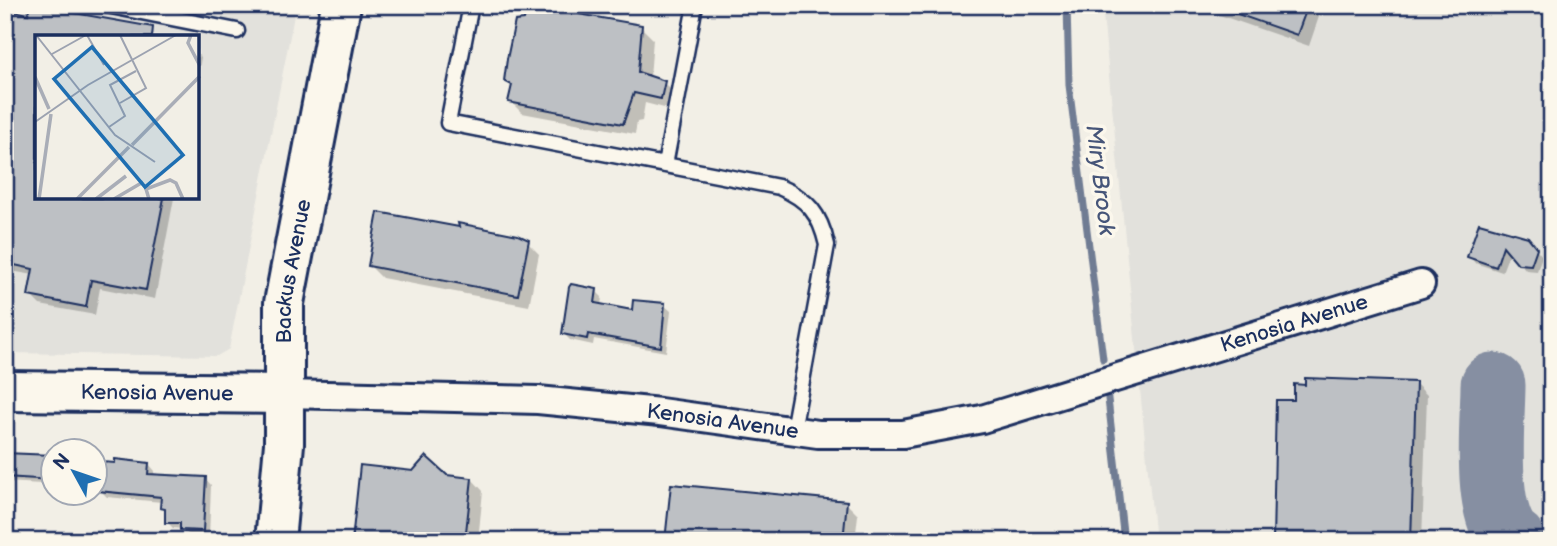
<svg xmlns="http://www.w3.org/2000/svg" width="1557" height="546" viewBox="0 0 1557 546" font-family="'Balsamiq Sans',sans-serif">
<rect width="100%" height="100%" fill="#f2efe6"/>
<filter id="ink" filterUnits="userSpaceOnUse"><feTurbulence type="fractalNoise" baseFrequency=".0143" numOctaves="2"/><feDisplacementMap in="SourceGraphic" scale="14" xChannelSelector="R" yChannelSelector="G"/><feConvolveMatrix kernelMatrix="1 2 1 2 8 2 1 2 1" color-interpolation-filters="sRGB"/></filter>
<g filter="url(#ink)">
<path fill="#e2e1dc" fill-rule="evenodd" d="M5,5H296L229,349L217,356L5,353ZM37,37H198V198H37Z
M1102,5H1552V541H1155Z"/>
<path fill="#0003" d="M1201,5H1323L1309,46L1205,10Z
M5,11L37,37V198H174L155,299L100,288L95,315L40,305L30,295L34,275L5,270Z
M641,27L653,39L650,78L664,83L676,95L672,110L645,103L642,121L637,122L635,134L522,113L510,101L513,88L505,80Z
M198,54L201,57L198,75Z
M1480,225L1534,246L1542,256L1537,271L1526,270L1510,251L1502,272L1475,263L1469,256Z
M527,242L539,254L529,306L382,278L370,266Z
M596,291L602,297L601,306L634,312L664,305L671,311L666,352L594,339L593,345L570,340L563,333Z
M1416,384L1427,395L1422,541H1274L1296,402Z
M5,453L52,455V489L42,484L5,482Z
M94,462L149,464L155,471L154,476L205,478L211,485L209,538L214,541H191V536L181,529L173,528L167,522V512L162,502L107,497L101,491H94Z
M446,477L472,479L483,491L478,541H353Z
M846,503L858,515L855,541H667Z"/>
<g fill="none" stroke-linecap="round" stroke-linejoin="round">
<path stroke="#707b93" stroke-width="7" d="M1067,5L1069,85L1103,359
M1108,399L1124,541"/>
<path stroke="#868fa2" stroke-width="65" d="M1493,385C1493,421 1482,520 1514,541"/>
</g>
<path fill="#bdc0c4" stroke="#1b2f5e" stroke-width="2" d="M30,5L153,27L152,37H37V198H164L146,290L91,280L86,307L28,296L33,269L5,263V9L28,14Z
M527,5L642,25L638,72L665,81L661,99L634,93L623,124L508,102L512,85L504,81L507,59L515,21L524,20Z
M1221,5H1308L1297,35L1220,8Z
M378,212L459,227L458,223L518,235L529,240L518,295L368,266Z
M1479,223L1528,237L1537,248L1531,265L1518,264L1503,246L1496,267L1467,257Z
M571,284L597,289L595,303L632,310L633,300L665,303L661,347L588,334L587,339L562,334L569,287Z
M1305,378L1416,382L1411,541H1273L1276,400H1294V384L1305,385Z
M5,453L52,455V480L5,477Z
M426,456L447,475L472,478L465,541H352L360,465L413,471Z
M115,459L149,463L148,474L206,477L203,531L180,530V523H165V509L160,508L161,497L98,491L102,462L115,463Z
M671,484L847,501L843,541H665Z"/>
<g fill="none" stroke-linecap="round" stroke-linejoin="round">
<defs>
<path id="lane" d="M106,5L237,31
M471,5L448,123L779,187C808,199 820,214 827,245L793,430
M665,165L695,5"/>
<g id="street">
<path id="s1" d="M285,394L538,400L660,412L818,434H903L982,419L1421,284"/>
</g>
<g id="secondary">
<path id="s2" d="M5,391L285,394"/>
<path id="s3" d="M275,541L284,444V303L341,5"/>
</g>
</defs>
<use href="#lane" stroke="#1b2f5e" stroke-width="19"/>
<use href="#street" stroke="#1b2f5e" stroke-width="32"/>
<use href="#secondary" stroke="#1b2f5e" stroke-width="44"/>
<use href="#lane" stroke="#fbf7ec" stroke-width="14"/>
<use href="#street" stroke="#fbf7ec" stroke-width="26"/>
<use href="#secondary" stroke="#fbf7ec" stroke-width="38"/>
</g>
</g>
<g text-anchor="middle" dominant-baseline="central" stroke-width="7" stroke-linejoin="round" paint-order="stroke">
<g font-size="21" fill="#1b2f5e" stroke="#fbf7ec">
<text stroke="none"><textPath href="#s3" startOffset="271">Backus Avenue</textPath></text>
<text stroke="none"><textPath href="#s1" startOffset="1027">Kenosia Avenue</textPath></text>
<text stroke="none"><textPath href="#s2" startOffset="152">Kenosia Avenue</textPath></text>
<text stroke="none"><textPath href="#s1" startOffset="439">Kenosia Avenue</textPath></text>
</g>
<g font-size="23" font-style="italic" fill="#465579" stroke="#fbf7ec">
<text transform="translate(1100 180) rotate(83)">Miry Brook</text>
</g>
</g>
<g transform="translate(35 35)">
<rect width="164" height="164" fill="#f2efe6"/>
<path fill="none" stroke="#a9adb7" stroke-width="3.5" d="M156,0L153,8L165,31M0,42L14,74M97,110L165,41M4,164L16,79M42,164L94,112M61,164L91,141M79,164L108,147M114,164L111,154L135,145L141,148L148,164"/>
<path fill="none" stroke="#9ca2b0" stroke-width="2" d="M1,0L80,100L120,127M52,0L69,30M17,19L51,0M85,68L111,53L85,0M0,87L53,50L141,0M74,92L90,81L75,50L101,36"/>
<path fill="#1f6fb2" fill-opacity="0.15" stroke="#1f6fb2" stroke-width="3.5" d="M57,12L148,120L110,152L19,44Z"/>
<rect width="164" height="164" fill="none" stroke="#1b2f5e" stroke-width="3.5"/>
</g>
<rect width="1557" height="546" fill="none" stroke="#fbf7ec" stroke-width="28"/>
<rect x="14" y="14" width="1529" height="518" fill="none" stroke="#1b2f5e" stroke-width="2.5" filter="url(#ink)"/>
<g transform="translate(74 472) rotate(310)"><circle r="33" fill="#fbf7ec" stroke="#a1a7b3" stroke-width="2"/>
<path d="M0-5L12 26L0 18L-12 26Z" fill="#1f6fb2"/>
<text y="-10" font-size="19" font-weight="bold" text-anchor="middle" fill="#1b2f5e">N</text>
</g>
</svg>
